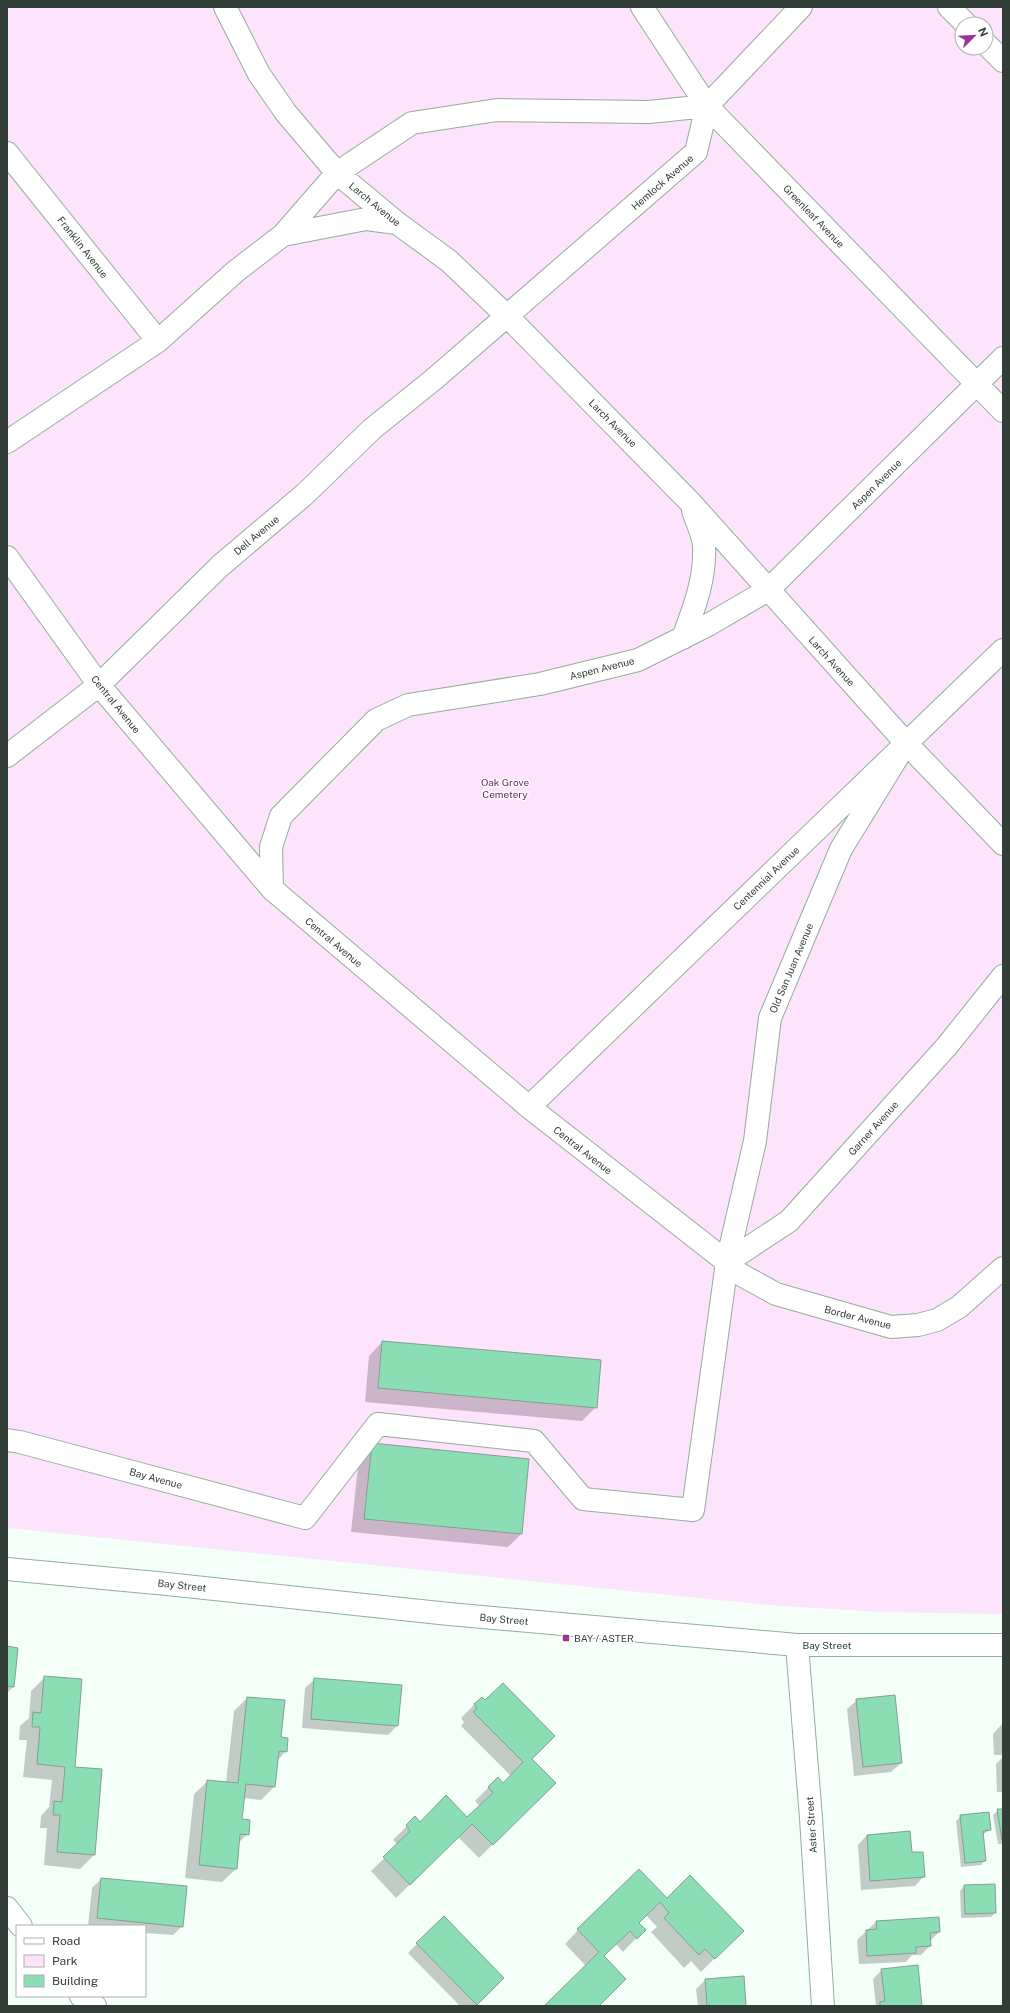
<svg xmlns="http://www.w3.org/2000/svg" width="1010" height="2013" viewBox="0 0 1010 2013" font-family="'Public Sans',sans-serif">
<rect width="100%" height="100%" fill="#f3fff8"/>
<path fill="#fde3fb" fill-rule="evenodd" d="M7,7H1003V1614L881,1612L769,1605L7,1528ZM962,24H986V48H962Z"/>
<path fill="#0003" d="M382,1342L596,1407L582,1421L365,1402L369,1356Z
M372,1444L528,1460L521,1534L508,1547L351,1532L359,1458Z
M7,1647L13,1687L7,1693Z
M45,1677L74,1767L101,1770L94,1855L80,1869L44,1865L47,1828H40L41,1816L49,1807L52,1780L23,1777L27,1740H19L20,1726L29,1718L31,1691Z
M315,1679L397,1726L388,1735L302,1728L305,1688Z
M247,1698L280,1738L286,1751L277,1761L274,1787L261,1800L243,1798L241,1820L248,1834L238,1843L236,1869L222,1882L185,1878L194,1794L208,1781L226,1783L234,1711Z
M481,1698L531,1759L555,1783L479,1858L458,1837L396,1898L371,1871L398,1845L393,1840L415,1818L420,1823L467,1819L480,1807L475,1801L488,1788L498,1779L502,1784L511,1776L461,1726L464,1722L461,1718Z
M857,1700L901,1763L891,1772L854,1776L847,1709Z
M1003,1704V1755H994L993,1734L1002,1724Z
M1003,1757V1792H997L996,1764Z
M998,1810H1003V1844H998L993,1815Z
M961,1816L990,1830L982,1835L985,1860L981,1865L961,1867L956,1821Z
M867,1835L911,1853L924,1876L915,1886L861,1890L858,1845Z
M101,1879L182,1926L173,1935L145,1933V1926H88L92,1888Z
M964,1886L995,1913L991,1917L961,1918L960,1891Z
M667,1899L729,1944L701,1972L691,1961L684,1968L651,1932L657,1927L646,1915L638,1923L644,1930L623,1952L616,1944L603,1956L599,2006H545L586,1966L565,1944L578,1930Z
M444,1917L503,1978L475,2006H460L408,1953Z
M876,1922L939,1932L930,1941V1946L921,1955H912L906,1962L859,1964L857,1940Z
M882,1970L921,2006H876L873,1979Z
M705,1980L745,2006H698L696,1989Z"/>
<path fill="#8bddb4" stroke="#84a091" d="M382,1341L601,1360L597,1408L378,1388Z
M372,1443L529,1459L522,1534L364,1519Z
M7,1646L18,1648L14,1687L7,1686Z
M44,1676L82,1679L75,1767L102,1769L95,1855L57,1852L60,1815H53L54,1801L62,1802L65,1767L37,1764L40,1727H32L33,1712L41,1713Z
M314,1678L402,1685L398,1726L311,1719Z
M503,1683L555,1736L532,1759L556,1783L493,1845L472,1824L410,1885L383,1857L410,1831L406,1825L415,1816L420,1822L446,1795L467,1817L493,1793L488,1787L498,1777L503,1783L523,1762L473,1712L477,1708L474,1704L482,1697L485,1700Z
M895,1695L902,1763L863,1767L856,1699Z
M247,1697L285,1700L281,1737L288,1738L287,1752L279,1751L275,1787L246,1784L242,1819L250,1820L249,1835L240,1834L237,1869L199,1865L207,1780L238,1783Z
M997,1809H1003V1840H1002Z
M989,1812L991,1830L983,1831L986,1861L965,1863L960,1815Z
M910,1831L912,1852H923L925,1877L870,1881L867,1835Z
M639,1869L667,1898L690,1875L744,1931L715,1959L705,1949L699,1955L664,1918L669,1913L660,1902L639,1923L646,1930L637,1939L630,1931L604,1956L626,1979L600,2005L601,2006H544L599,1952L577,1929Z
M101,1878L187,1886L183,1927L97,1918Z
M995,1884L996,1913L965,1914L964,1885Z
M444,1916L504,1978L477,2005L416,1943Z
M939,1917L940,1932L930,1933L931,1946L916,1947V1953L867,1956L866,1930L877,1929L876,1921Z
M918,1965L922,2006H880V2002L885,2001L881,1969Z
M744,1976L746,2006H707L705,1979Z"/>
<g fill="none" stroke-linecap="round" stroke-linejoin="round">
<defs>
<path id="minor" d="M225,7L259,74L286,113L337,173L397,223L449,261L508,317L690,502L906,743L1003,844
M642,7L707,106L1003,411
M949,7L966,24
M986,44L1003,61
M7,153L158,341
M283,235L366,219L397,223
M7,442L158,341L236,271L283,235L337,173L412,123L497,110L649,112L707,106
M7,557L99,685L272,889L529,1107L727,1262
M683,638C694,608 706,578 704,545C703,534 696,521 693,510
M7,756L99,685L220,566L305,494L372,429L433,380L696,152L707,106L801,7
M272,889L271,847L281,816L376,720L408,705L540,684L638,660L708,625L768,590L1003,358
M529,1107L1003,650
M727,1262L789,1221L947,1046L1003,976
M727,1267L776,1294L891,1327L918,1325L937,1320L959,1307L1003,1268
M7,1440L20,1442L305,1518L378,1424L534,1441L583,1499L693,1510L727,1262L755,1141L770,1018L841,849L906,743
M797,1645L811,1818L823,2006
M7,1908L21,1926
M81,1996L95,2006"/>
<path id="major" d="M7,1569L167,1584L449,1614L797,1645H1003"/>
</defs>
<use href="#minor" stroke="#92ae9f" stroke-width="24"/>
<use href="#major" stroke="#92ae9f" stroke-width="24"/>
<use href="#minor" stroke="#fff" stroke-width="22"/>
<use href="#major" stroke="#fff" stroke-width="22"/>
</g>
<rect fill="#9b3498" stroke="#fff" stroke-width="1.5" x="562" y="1634" width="8" height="8" rx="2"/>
<g text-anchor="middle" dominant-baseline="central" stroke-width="3" stroke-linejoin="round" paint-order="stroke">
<g font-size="10" fill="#313d37" stroke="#fff">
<text transform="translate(662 182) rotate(-41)">Hemlock Avenue</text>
<text transform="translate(375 204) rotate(39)">Larch Avenue</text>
<text transform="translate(814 216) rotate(46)">Greenleaf Avenue</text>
<text transform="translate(83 247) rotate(52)">Franklin Avenue</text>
<text transform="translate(613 423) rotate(45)">Larch Avenue</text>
<text transform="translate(876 484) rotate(-45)">Aspen Avenue</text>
<text transform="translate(256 535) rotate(-40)">Dell Avenue</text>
<text transform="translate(832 661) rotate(48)">Larch Avenue</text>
<text transform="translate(602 668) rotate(-14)">Aspen Avenue</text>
<text transform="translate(116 704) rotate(51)">Central Avenue</text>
<text transform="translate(766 878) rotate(-44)">Centennial Avenue</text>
<text transform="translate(334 942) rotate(40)">Central Avenue</text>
<text transform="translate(791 968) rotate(-67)">Old San Juan Avenue</text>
<text transform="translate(873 1128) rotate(-48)">Garner Avenue</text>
<text transform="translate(583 1150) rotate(38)">Central Avenue</text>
<text transform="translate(858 1317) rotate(14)">Border Avenue</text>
<text transform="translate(156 1478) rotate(15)">Bay Avenue</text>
<text transform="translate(182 1585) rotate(6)">Bay Street</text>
<text transform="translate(504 1619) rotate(5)">Bay Street</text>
<text x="827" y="1645">Bay Street</text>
<text transform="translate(811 1825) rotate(-94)">Aster Street</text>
</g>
<g font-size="10" fill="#6a2668" stroke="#fff">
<text x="505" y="782">Oak Grove<tspan x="505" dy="12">Cemetery</tspan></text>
</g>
<g font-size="10" fill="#313d37" stroke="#fff" text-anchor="start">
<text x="574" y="1638">BAY / ASTER</text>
</g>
</g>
<rect width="1010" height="2013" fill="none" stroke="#313d37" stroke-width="16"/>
<rect x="16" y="1925" width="130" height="72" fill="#ffffff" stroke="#adb1af"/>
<rect x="24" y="1938" width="20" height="6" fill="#ffffff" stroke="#adb1af"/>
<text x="52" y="1945" font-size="12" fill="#313d37">Road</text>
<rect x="24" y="1955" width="20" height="12" fill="#fde3fb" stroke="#adb1af"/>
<text x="52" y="1965" font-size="12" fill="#313d37">Park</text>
<rect x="24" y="1975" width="20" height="12" fill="#8bddb4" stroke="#adb1af"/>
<text x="52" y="1985" font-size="12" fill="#313d37">Building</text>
<g transform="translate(974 36) rotate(66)"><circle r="19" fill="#ffffff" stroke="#adb1af"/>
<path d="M0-3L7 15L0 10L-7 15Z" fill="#9b3498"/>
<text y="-6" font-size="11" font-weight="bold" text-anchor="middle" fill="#313d37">N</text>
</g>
</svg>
